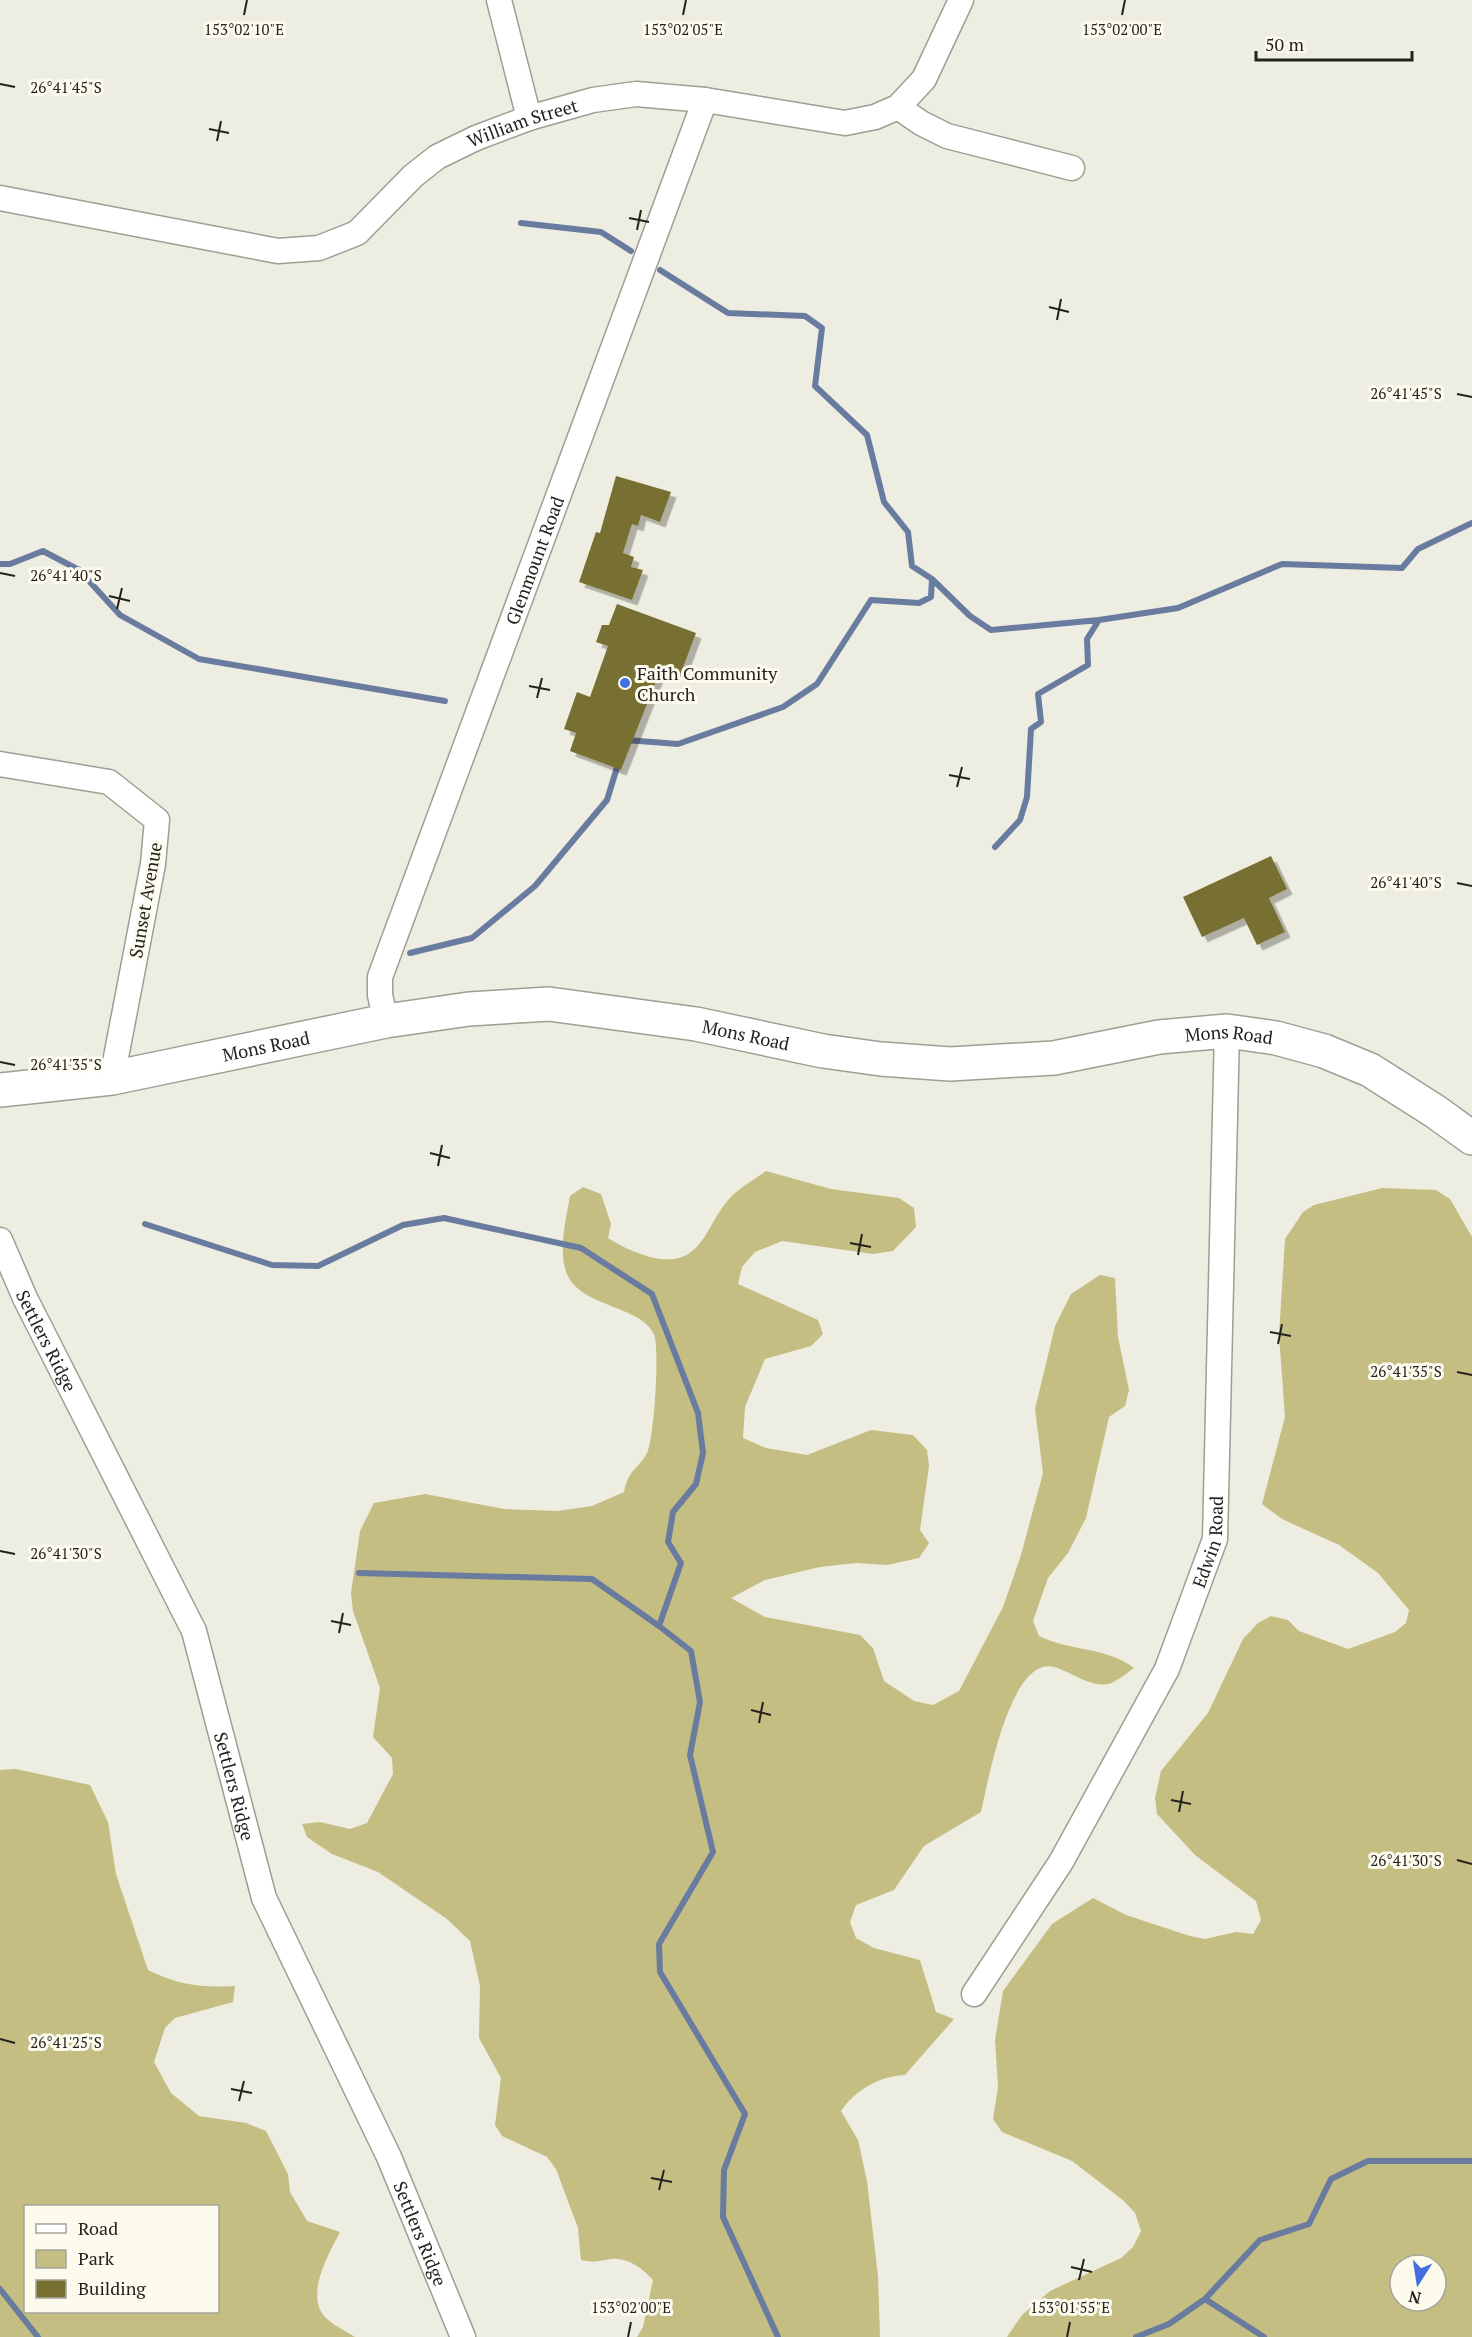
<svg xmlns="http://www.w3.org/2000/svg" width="1472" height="2337" viewBox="0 0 1472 2337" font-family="'PT Serif',serif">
<defs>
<filter id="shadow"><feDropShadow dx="5.5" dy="5.5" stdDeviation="0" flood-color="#0004"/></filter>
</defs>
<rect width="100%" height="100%" fill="#eeede1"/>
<path fill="#c5be83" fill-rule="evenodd" d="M766,1171L831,1189L899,1198L914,1208L916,1227L893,1251L873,1254L782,1241L755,1252L742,1267L738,1284L818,1320L823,1334L811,1346L765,1359L745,1407L743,1438L766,1448L807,1455L871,1430L913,1435L927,1450L929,1466L920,1530L929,1543L919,1558L887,1565L856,1563L820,1567L765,1580L731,1598L765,1617L860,1635L873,1648L884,1681L914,1701L933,1705L959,1691L1003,1607L1021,1555L1043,1473L1035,1409L1055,1326L1071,1294L1100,1275L1115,1278L1118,1337L1129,1390L1125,1406L1109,1417L1086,1518L1068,1553L1048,1578L1033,1621L1039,1636C1069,1651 1107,1647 1134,1668C1127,1673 1119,1680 1111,1683C1094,1690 1070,1671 1054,1667C1010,1656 988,1782 981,1812L924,1846L894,1890L856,1905L850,1922L856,1938L874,1948L920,1960L936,2012L954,2019L905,2075C880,2076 855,2090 841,2111L858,2140L867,2181L878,2276L880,2337H637L643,2327L653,2280C643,2269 628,2257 611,2259C597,2261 596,2263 581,2260L578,2228L556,2169L547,2157L502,2136L495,2125L501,2078L479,2038L480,1986L470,1941L447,1919L378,1872L332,1854L307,1837L302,1824L320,1822L350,1829L367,1823L393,1774L392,1758L373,1737L380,1688L353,1611L351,1593L360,1531L374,1503L425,1494L504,1509L558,1511L592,1506L624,1492C629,1468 637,1471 647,1453C654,1441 660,1347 654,1335C649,1323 637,1317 626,1312C610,1305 586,1298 574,1285C554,1264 566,1220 570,1196L583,1187L601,1194L611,1224L608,1238C622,1247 634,1252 650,1257C706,1271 704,1221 735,1193C744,1185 756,1178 766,1171Z
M1382,1188L1436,1190L1450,1199L1472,1237V2337H1007L1022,2315L1050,2291L1121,2258L1133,2247L1141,2231L1135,2213L1124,2201L1072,2161L1002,2132L993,2119L998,2087L995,2040L1003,1991L1052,1924L1093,1898L1126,1915L1190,1936L1205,1939L1236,1932L1253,1934L1261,1920L1256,1901L1195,1855L1157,1814L1155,1798L1161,1771L1208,1713L1243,1639L1258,1623L1271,1616L1288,1620L1299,1631L1348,1649L1395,1632L1406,1623L1409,1610L1378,1573L1339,1545L1282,1519L1262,1504L1285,1417L1279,1335L1285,1239L1303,1212L1314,1205ZM1400,2265H1436V2301H1400Z
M16,1769L90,1785L108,1822L116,1874L148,1970C179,1985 201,1988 235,1986L233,2002L175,2018L165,2028L154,2062L171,2093L199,2116L246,2123L266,2131L288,2174L290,2192L307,2221L340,2232C329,2254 303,2297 327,2319C335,2326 346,2331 355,2337H0V1770ZM218,2206V2312H26V2206Z"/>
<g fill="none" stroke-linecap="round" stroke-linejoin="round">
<path stroke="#6a7ba0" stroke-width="6" d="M521,223L601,232L631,251
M660,270L728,313L805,316L822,328L815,386L867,435L884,502L908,532L912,566L932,579L970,616L991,630L1099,620L1178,608L1282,564L1402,568L1418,549L1472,523
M0,564H10L43,551L79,570L120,615L199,659L445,701
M626,740L678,744L783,707L817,684L871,600L919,603L931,597L932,579
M995,847L1020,820L1027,797L1031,729L1041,722L1038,694L1088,665L1087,639L1099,620
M410,953L472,938L535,886L607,800L619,761
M145,1224L272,1265L318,1266L403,1225L444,1218L581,1248L652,1294L698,1413L703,1453L696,1484L673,1512L668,1542L681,1563L659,1626
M359,1573L592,1579L659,1626L691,1651L700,1702L690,1755L713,1852L659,1944L660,1972L745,2114L724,2170L723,2217L778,2337
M0,2289L38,2337
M1205,2299L1264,2337
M1136,2337L1169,2324L1205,2299L1260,2240L1309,2224L1331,2179L1368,2161H1472"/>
</g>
<path fill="#787030" filter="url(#shadow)" d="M616,476L671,492L660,522L641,515L638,526L632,524L623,553L634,557L631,567L643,570L632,600L579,582L596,532L600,533Z
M617,604L696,633L681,673L662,666L621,770L570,751L576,733L564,729L577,692L590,697L608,646L596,642L602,625H609Z
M1271,856L1287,889L1269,898L1285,932L1257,945L1244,918L1202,937L1183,897Z"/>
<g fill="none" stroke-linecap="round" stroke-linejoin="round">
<defs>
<g id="minor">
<path d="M499,0L529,118"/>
<path d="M898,107L921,123L947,136L1072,168"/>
<path id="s1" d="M0,198L278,251L319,248L357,233L413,176L437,157L476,138L529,118L593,100L636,94L705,100L845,123L875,117L898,107L924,79L961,0"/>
<path d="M0,764L109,782L157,820L153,864L112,1078"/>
<path id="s2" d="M386,1021L380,995V977L705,100"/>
<path id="s3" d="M0,1240L25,1298L194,1631L264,1898L389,2157L463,2337"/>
<path id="s4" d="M974,1994L1061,1862L1167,1669L1215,1539L1227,1031"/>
</g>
<g id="secondary">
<path id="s5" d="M0,1090L112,1078L386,1021L469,1009L549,1004L696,1024L823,1051L881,1059L950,1064L1054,1058L1159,1037L1227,1031L1276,1038L1324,1051L1370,1070L1436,1112L1472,1138"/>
</g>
</defs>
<use href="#minor" stroke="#9f9e93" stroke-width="27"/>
<use href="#secondary" stroke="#9f9e93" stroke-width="36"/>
<use href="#minor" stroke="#fff" stroke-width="24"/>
<use href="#secondary" stroke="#fff" stroke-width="33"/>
</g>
<path fill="none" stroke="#23221e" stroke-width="2" d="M244,15L247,0M683,15L686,0M1122,15L1125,0M0,84L15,87M209,129L229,133M217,141L221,121M629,218L649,222M637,230L641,210M1049,307L1069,312M1057,320L1061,299M1457,394L1472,397M0,573L15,576M109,596L130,601M117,609L122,588M529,686L550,690M537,698L542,678M949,775L970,779M957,787L962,767M1457,883L1472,886M0,1062L15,1065M430,1153L450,1158M438,1166L442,1145M850,1243L871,1247M858,1255L862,1234M1270,1332L1291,1336M1278,1344L1282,1324M1457,1372L1472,1375M0,1551L15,1554M331,1621L351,1625M339,1633L343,1613M751,1710L771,1715M759,1723L763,1702M1171,1800L1191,1804M1179,1812L1183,1791M1457,1860L1472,1864M0,2039L15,2043M231,2089L252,2093M239,2101L244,2081M651,2178L672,2182M659,2190L664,2170M1071,2267L1092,2272M1079,2280L1084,2259M628,2337L631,2322M1067,2337L1070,2322"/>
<circle fill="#446fe1" stroke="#fcfbee" stroke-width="2" cx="625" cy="683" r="6"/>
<g text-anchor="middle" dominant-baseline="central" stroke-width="6" stroke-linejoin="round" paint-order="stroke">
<g font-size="18" fill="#23221e" stroke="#fcfbee">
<text stroke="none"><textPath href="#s1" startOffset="568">William Street</textPath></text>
<text stroke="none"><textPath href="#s2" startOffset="489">Glenmount Road</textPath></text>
<text transform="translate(145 900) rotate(-80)">Sunset Avenue</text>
<text stroke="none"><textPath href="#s5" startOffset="756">Mons Road</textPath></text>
<text stroke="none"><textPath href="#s5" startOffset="1244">Mons Road</textPath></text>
<text stroke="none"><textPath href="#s5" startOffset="270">Mons Road</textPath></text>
<text stroke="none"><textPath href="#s3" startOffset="111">Settlers Ridge</textPath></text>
<text stroke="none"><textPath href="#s4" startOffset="513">Edwin Road</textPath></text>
<text stroke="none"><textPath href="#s3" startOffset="597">Settlers Ridge</textPath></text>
<text stroke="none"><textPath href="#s3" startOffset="1083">Settlers Ridge</textPath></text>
</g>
<g font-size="18" fill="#23221e" stroke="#fcfbee" text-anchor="start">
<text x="637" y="673">Faith Community<tspan x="637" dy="21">Church</tspan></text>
</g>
</g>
<g font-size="15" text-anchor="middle" fill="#23221e" stroke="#fcfbee" stroke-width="6" stroke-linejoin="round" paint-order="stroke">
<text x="244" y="35">153°02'10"E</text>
<text x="683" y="35">153°02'05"E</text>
<text x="1122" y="35">153°02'00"E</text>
<text x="66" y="93">26°41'45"S</text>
<text x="1406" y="399">26°41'45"S</text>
<text x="66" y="581">26°41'40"S</text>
<text x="1406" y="888">26°41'40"S</text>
<text x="66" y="1070">26°41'35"S</text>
<text x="1406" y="1377">26°41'35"S</text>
<text x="66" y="1559">26°41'30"S</text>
<text x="1406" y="1866">26°41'30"S</text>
<text x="66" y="2048">26°41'25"S</text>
<text x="631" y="2313">153°02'00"E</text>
<text x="1070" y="2313">153°01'55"E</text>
</g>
<rect x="24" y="2205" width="195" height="108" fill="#fcfbee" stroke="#a5a49b" stroke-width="1.5"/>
<rect x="36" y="2224" width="30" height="9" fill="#ffffff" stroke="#a5a49b" stroke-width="1.5"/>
<text x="78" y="2235" font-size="18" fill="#23221e">Road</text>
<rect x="36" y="2250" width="30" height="18" fill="#c5be83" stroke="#a5a49b" stroke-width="1.5"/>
<text x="78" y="2265" font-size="18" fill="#23221e">Park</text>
<rect x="36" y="2280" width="30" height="18" fill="#787030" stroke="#a5a49b" stroke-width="1.5"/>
<text x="78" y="2295" font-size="18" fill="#23221e">Building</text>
<g transform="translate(1418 2283) rotate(192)"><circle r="28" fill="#fcfbee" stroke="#a5a49b" stroke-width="1.5"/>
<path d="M0-4.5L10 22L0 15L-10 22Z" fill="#446fe1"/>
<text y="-9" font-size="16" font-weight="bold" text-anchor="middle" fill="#23221e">N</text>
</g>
<path d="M1256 51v9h156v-9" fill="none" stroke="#23221e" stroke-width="3"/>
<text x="1265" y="51" font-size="18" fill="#23221e" stroke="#fcfbee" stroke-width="4.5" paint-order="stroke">50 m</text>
</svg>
